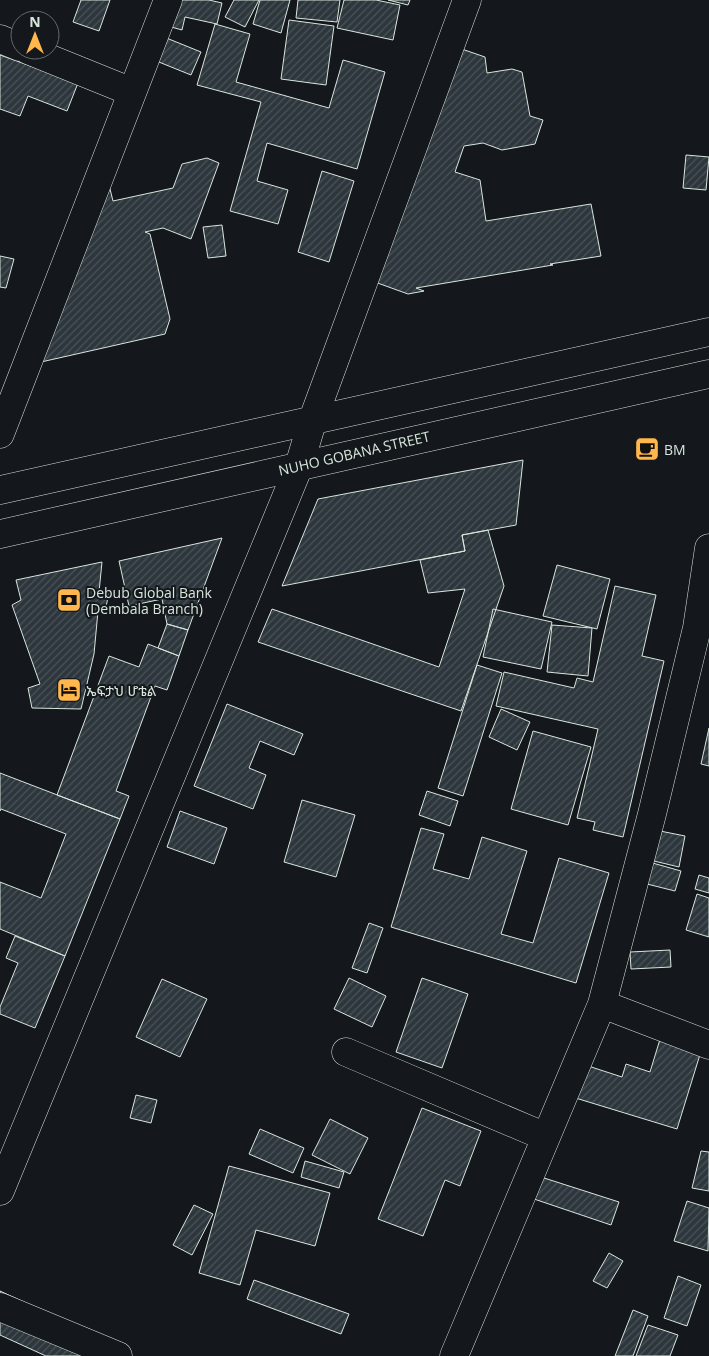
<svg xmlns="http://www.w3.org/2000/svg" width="709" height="1356" viewBox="0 0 709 1356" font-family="'Open Sans','Noto Sans Ethiopic',sans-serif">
<defs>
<pattern id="building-hatch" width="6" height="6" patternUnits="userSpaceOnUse" patternTransform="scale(1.25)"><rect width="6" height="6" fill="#2c363c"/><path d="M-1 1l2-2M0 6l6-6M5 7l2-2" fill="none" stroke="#4a5358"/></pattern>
</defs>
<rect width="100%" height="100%" fill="#14181c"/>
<path fill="url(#building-hatch)" stroke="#d8e6dc" d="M81,0H110L99,31L73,22Z
M170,0H209L222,3L217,24L185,17L182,30L164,25Z
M234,0H259L245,27L225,17Z
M260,0H290L281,33L253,24Z
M298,0H340L337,22L296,18Z
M344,0H376L400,5L393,40L337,28Z
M388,0H410L408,5Z
M289,20L334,26L326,85L281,79Z
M215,24L250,34L236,82L329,108L343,60L385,72L357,169L267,143L257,181L288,190L278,224L230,211L261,102L197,85Z
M159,35L201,52L191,75L149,58Z
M453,46L485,57L487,73L512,69L522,72L530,116L543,120L535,144L502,150L483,143L464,146L455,172L480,180L486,221L591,204L601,256L550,264L553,265L416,288L424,291L408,294L372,281Z
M0,55L78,83L67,111L28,96L20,116L0,109Z
M686,155L709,157L706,190L683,188Z
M207,158L219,163L191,239L163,228L145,232L150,234L170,319L165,334L41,362L108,181L113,201L173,188L182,164Z
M322,171L354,181L329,262L298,252Z
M222,225L226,256L208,258L203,227Z
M0,256L14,259L6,288L0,287Z
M523,460L516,525L462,535L465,551L282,586L318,499Z
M488,530L504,586L461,711L258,642L272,609L439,667L465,589L428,593L420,560L465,551L462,535Z
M222,538L188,630L167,624L162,599L129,606L119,561Z
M102,562L99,592H109L106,607L98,611L94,654L81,709L32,708L28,688L40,684L12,605L21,600L16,580Z
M557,565L610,579L597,629L543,616Z
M615,586L656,595L642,656L664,661L623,837L593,830L595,822L577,818L598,729L496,706L504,672L574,688L577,678L593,682Z
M493,609L552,622L541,669L483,657Z
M167,624L188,630L179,656L158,648Z
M552,625L592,628L588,676L547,672Z
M148,644L179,656L167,690L155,686L116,791L129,796L120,819L57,795L109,656L139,667Z
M477,665L502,673L463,796L438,788Z
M227,704L303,734L294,755L260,741L249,768L266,775L253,809L194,786Z
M501,709L530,722L517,750L489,737Z
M709,728V766L701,764Z
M533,731L591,747L568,825L511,809Z
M0,773L120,819L65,956L0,929V882L41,898L66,834L1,809L0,811Z
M427,791L458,801L450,826L419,815Z
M302,800L355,815L336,877L284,862Z
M180,811L227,828L214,864L167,847Z
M421,828L444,834L433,869L469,879L482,837L527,851L501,934L533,943L559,858L609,873L576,983L391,927Z
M660,831L685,836L679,867L654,861Z
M649,862L681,871L675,891L643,883Z
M699,875L709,878V893L695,889Z
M697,894L709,898V937L686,930Z
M369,923L383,928L367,973L352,968Z
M15,936L65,956L35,1028L0,1014V1007L18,963L6,958Z
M670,950L671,967L631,969L630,952Z
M349,978L386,996L372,1027L334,1009Z
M422,978L468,994L442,1068L396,1052Z
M162,979L207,999L180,1057L136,1037Z
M661,1036L702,1048L677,1129L569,1096L579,1063L622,1077L626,1064L650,1072Z
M136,1095L157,1100L151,1123L130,1118Z
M422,1108L481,1131L460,1186L445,1180L423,1236L378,1219Z
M330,1119L368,1138L350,1174L312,1155Z
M260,1129L304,1148L293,1173L249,1154Z
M701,1151L709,1152V1191L692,1188Z
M305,1161L344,1172L339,1188L301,1177Z
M229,1166L330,1193L315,1246L256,1230L240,1285L199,1273Z
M541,1177L619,1202L611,1225L534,1199Z
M687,1201L709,1208L708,1251L674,1241Z
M194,1205L213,1214L192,1255L173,1245Z
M609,1253L623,1261L607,1288L593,1281Z
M678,1276L701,1285L687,1326L664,1318Z
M254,1280L349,1314L341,1334L247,1299Z
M0,1291L92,1334L82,1356H46L0,1335Z
M633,1310L648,1316L633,1356H615Z
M648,1325L678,1335L670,1356H636Z"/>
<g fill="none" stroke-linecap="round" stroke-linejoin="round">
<defs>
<path id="minor" d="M0,39L20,47
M28,50L132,92
M0,434L168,0
M602,1004L709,1045
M346,1052L546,1137
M0,1191L299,466L313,419L467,0
M0,1307L118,1356
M454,1356L602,1004L652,814L697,628L709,548"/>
<path id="major" d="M0,490L709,332
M0,534L709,374"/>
</defs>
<use href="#minor" stroke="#d8e6dc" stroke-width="29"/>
<use href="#major" stroke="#d8e6dc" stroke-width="29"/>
<use href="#minor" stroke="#14181c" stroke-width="28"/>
<use href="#major" stroke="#14181c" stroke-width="28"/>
</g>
<defs>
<symbol id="cafe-square" viewBox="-11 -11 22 22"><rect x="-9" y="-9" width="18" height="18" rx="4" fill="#ffb74d" stroke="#14181c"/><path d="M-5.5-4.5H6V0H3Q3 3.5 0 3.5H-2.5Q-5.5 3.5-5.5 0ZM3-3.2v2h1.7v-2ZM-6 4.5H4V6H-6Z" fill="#111"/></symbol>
<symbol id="bank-square" viewBox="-11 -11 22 22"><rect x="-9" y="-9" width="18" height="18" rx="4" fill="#ffb74d" stroke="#14181c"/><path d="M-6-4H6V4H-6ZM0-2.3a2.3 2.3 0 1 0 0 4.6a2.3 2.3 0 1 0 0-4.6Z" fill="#111"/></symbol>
<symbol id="hotel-square" viewBox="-11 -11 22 22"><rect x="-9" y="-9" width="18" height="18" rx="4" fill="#ffb74d" stroke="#14181c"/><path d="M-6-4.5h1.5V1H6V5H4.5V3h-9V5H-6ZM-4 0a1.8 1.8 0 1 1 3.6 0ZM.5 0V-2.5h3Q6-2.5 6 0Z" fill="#111"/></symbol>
</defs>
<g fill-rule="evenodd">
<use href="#cafe-square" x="633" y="435" width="28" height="28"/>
<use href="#bank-square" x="55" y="586" width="28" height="28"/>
<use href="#hotel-square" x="55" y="676" width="28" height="28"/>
</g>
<g text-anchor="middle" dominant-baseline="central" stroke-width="4" stroke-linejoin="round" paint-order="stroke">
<g font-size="14" fill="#d8e6dc" stroke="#14181c" text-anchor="start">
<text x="664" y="449">BM</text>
<text x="86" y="592">Debub Global Bank<tspan x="86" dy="16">(Dembala Branch)</tspan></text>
<text x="86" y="690">ኤፍታህ ሆቴል</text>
</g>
<g font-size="14" fill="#d8e6dc" stroke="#14181c">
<text transform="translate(354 453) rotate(-13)">NUHO GOBANA STREET</text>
</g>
</g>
<g transform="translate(35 35)"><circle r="24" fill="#14181c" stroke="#626a69"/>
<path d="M0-4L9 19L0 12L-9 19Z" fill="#ffb74d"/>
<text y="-8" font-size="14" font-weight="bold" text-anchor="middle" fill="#d8e6dc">N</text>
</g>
</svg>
